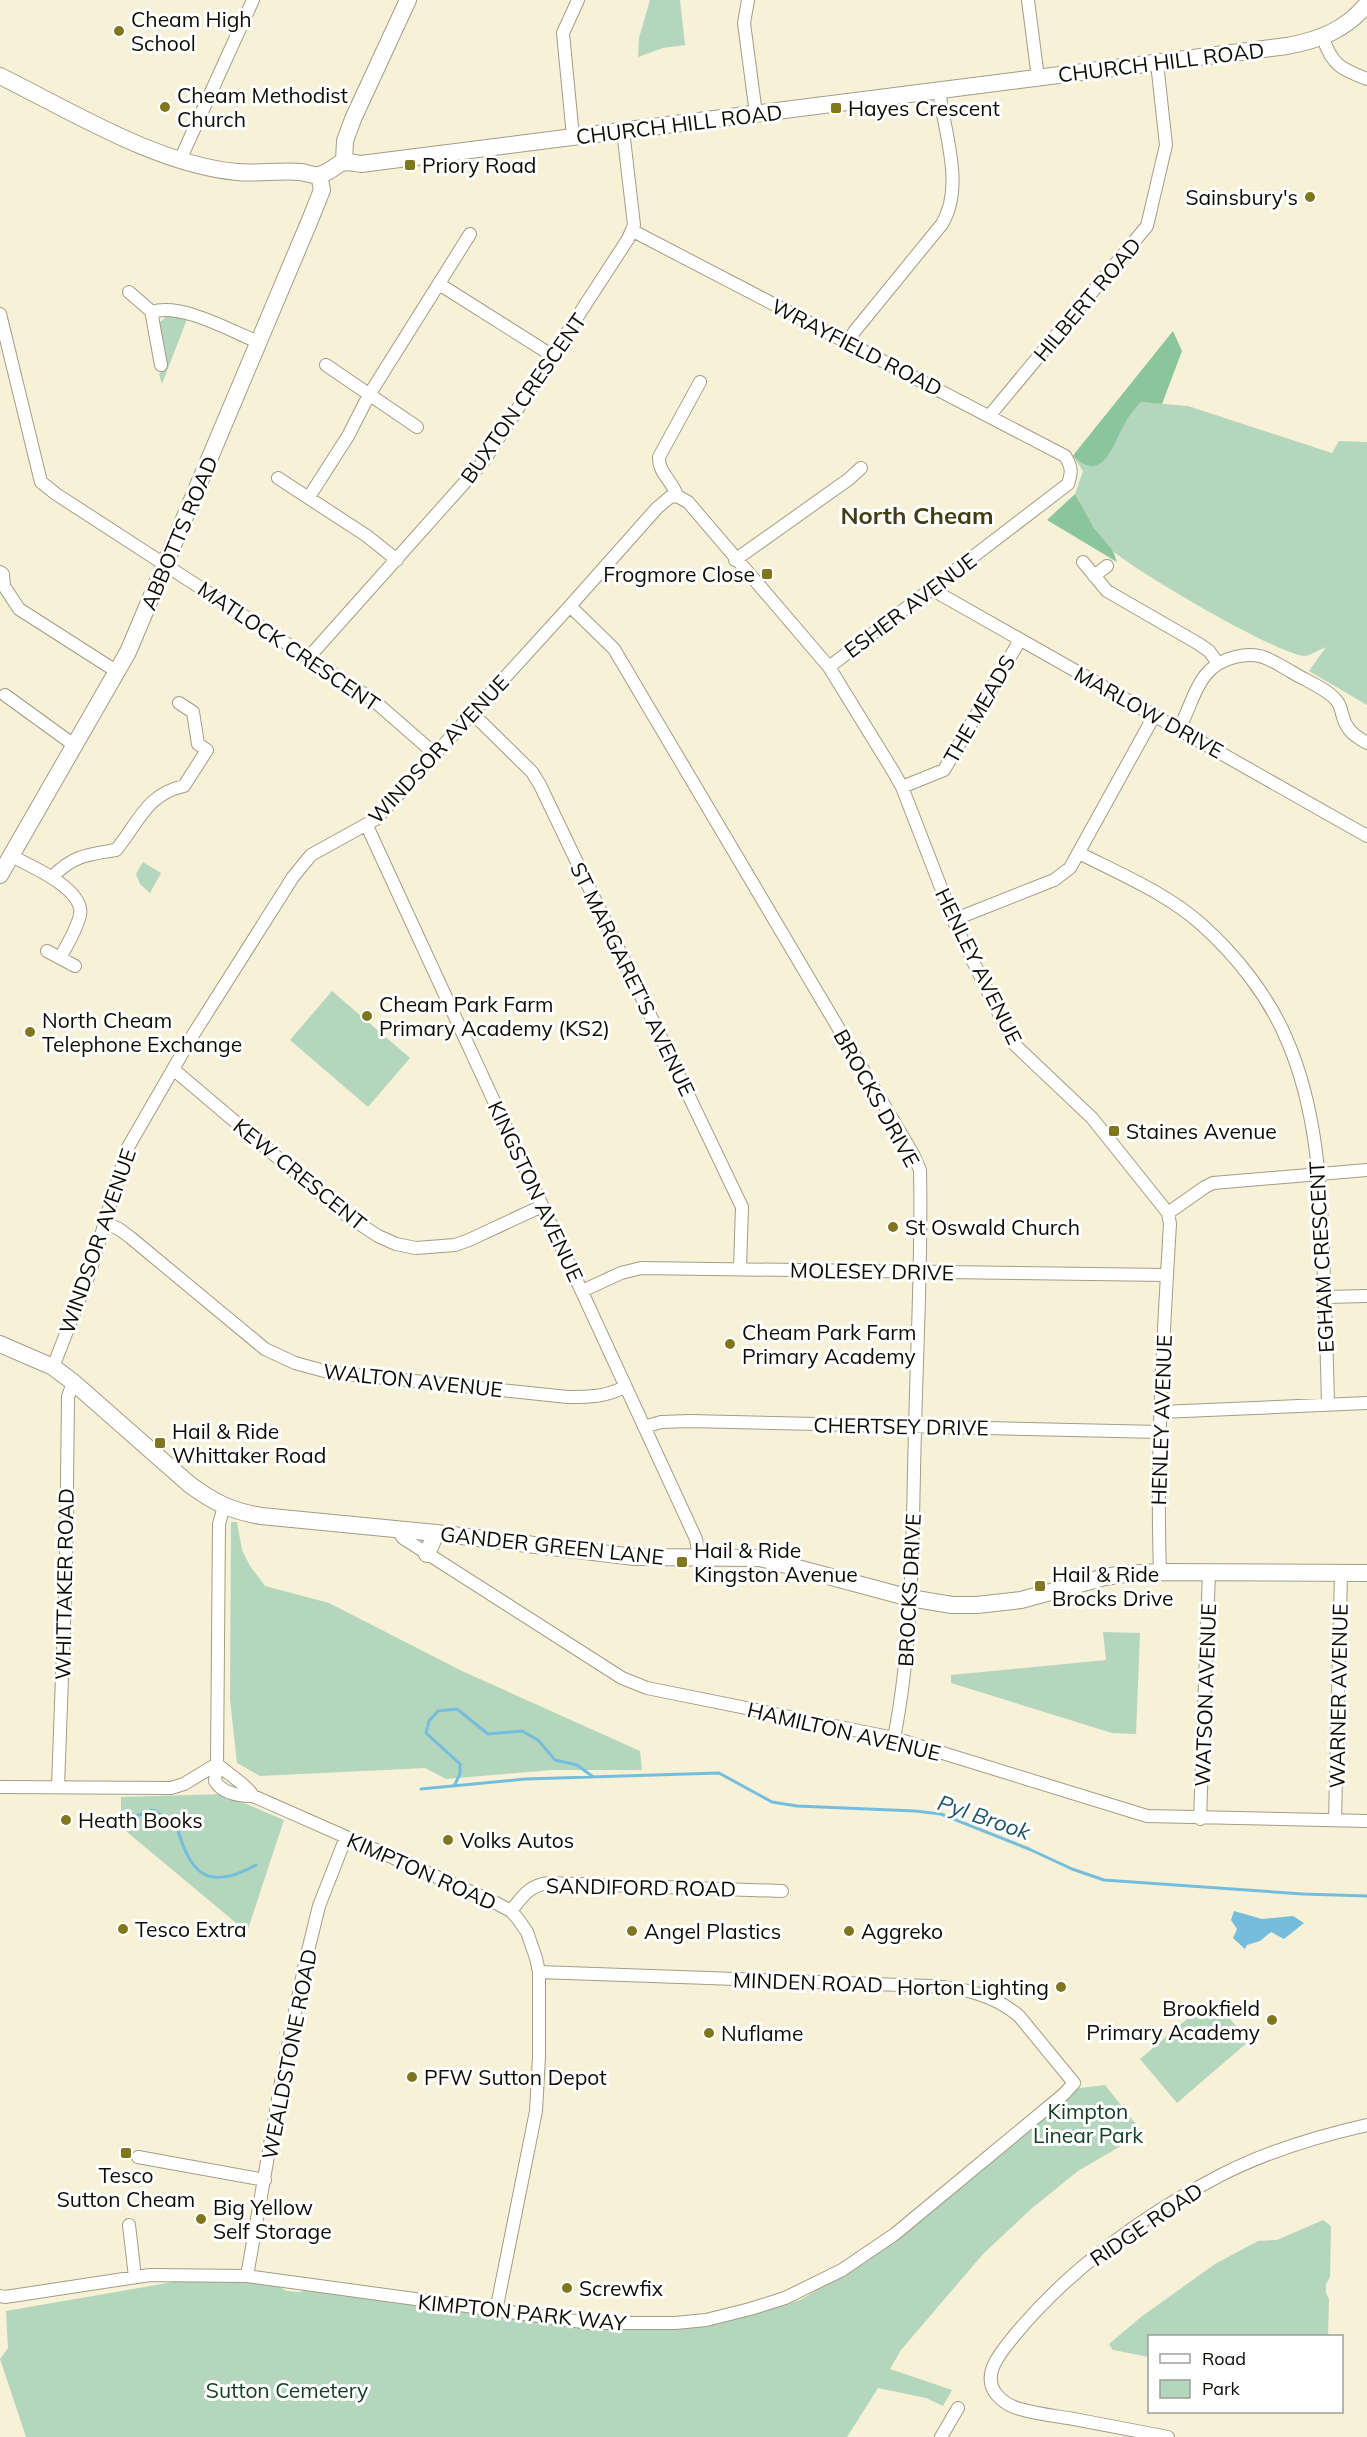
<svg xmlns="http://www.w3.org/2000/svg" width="1367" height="2437" viewBox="0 0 1367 2437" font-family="Mulish,sans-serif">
<rect width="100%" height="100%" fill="#f7f1d8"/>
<path fill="#b3d6bd" d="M650,0H680L685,45L663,48L638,57L639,38Z
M168,315L187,319L162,384L159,374L166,366L158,324Z
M1141,402L1188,406L1332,453L1339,441L1367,442V705L1309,671L1326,647C1321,649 1311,655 1305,656C1280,656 1135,571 1113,551C1096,535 1086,514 1075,494L1083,471L1073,456H1091Z
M143,862L161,873L150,893L140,884L136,874Z
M332,991L410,1058L368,1107L290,1040Z
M231,1522H237L242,1550L250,1566L265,1586L329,1603L462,1671L640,1751L642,1770H552L446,1779L425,1768L260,1776L237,1763L230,1699Z
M1103,1632L1140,1633L1136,1734L1112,1733L951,1683V1675L1106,1660Z
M223,1794L284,1820L247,1932L121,1827V1797Z
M1212,1998L1249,2041L1177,2103L1140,2059Z
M1105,2085L1143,2133L1078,2171L1031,2209L983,2254L901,2350L890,2369L952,2390L943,2406L926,2398L878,2388L847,2437H26L0,2359L8,2348L6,2311L179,2281L270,2282L287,2291L300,2292L315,2287L588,2327L704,2326L800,2300L855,2268L1072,2089Z
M1323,2220L1331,2226L1330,2277L1326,2284V2293L1329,2299L1328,2336H1150L1149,2357L1113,2350L1109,2344L1141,2317L1215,2264L1258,2241L1277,2240Z"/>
<path fill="#8ac59c" d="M1173,331L1182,351L1162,404L1141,402C1135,409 1128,416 1124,425C1112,446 1103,484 1073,456L1075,453Z
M1075,494L1094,528L1113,551L1117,562L1047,520Z"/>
<path fill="#75bddc" d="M1234,1911L1262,1919L1293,1916L1304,1923L1284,1939L1271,1932L1260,1941L1247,1945L1245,1949L1233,1938L1237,1929L1231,1920Z"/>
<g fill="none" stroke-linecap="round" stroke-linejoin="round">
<path stroke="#75bddc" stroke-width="3" d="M454,1786L460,1774V1764L426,1733L429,1721L438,1711L457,1709L488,1734L522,1731L538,1740L555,1760L577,1765L592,1776
M421,1789L525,1779L719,1773L772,1802L797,1806L915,1811L941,1814L1029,1849L1072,1869L1104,1880L1303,1894L1367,1896
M133,1817L153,1810L176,1824C190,1872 205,1893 256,1865"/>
<defs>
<path id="street" d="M748,0L744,23L756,114
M1028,0L1038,78
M1323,38C1332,65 1341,69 1367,79
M573,137L563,33L578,0
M180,160L253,0
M633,231L1065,456C1072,467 1072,472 1068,484L829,667
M439,284L553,356
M129,292L152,312
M0,314L41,482L56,494L372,699L435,754
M848,342L854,332L942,224C965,186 944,132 939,90
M161,365L152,316V312C180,302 231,331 258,342
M326,365L417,427
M990,415L1147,226L1166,145L1157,63
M278,478L367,536L397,560
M677,496L688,502L829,667L893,771L902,787L957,929L1014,1044L1092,1118L1168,1213L1170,1224C1163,1340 1156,1456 1160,1572
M677,496C673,481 658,473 659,457L700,382
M309,497L348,436L369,395L470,234
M735,560L849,479L861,468
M1083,562L1107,591L1199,644L1209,651L1217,662
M0,572L3,574L4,586L19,609L116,671
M1094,576L1107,566
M931,589L1367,836
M570,606L614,649L913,1154L920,1170C922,1256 917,1343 915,1430C912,1533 914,1637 894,1738
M309,657L483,462L628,239L634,225L623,130
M5,695L74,745
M473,714L532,772L540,785L742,1207L740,1268
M1179,729C1195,699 1197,666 1235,657C1260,651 1269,659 1290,671C1304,680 1326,688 1336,700C1341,705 1341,711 1343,717C1347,731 1355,736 1367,743
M902,787L944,770L1020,640
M367,826L696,1539L699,1558
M1079,853C1120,874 1166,893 1201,924C1236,955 1269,997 1287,1040C1316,1107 1321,1183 1323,1254C1325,1305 1327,1355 1328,1405
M11,856C29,865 85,889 80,915C77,929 67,945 60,958
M52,877C74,855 87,855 116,850C138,824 146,794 184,786L207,750L198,744L193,712L179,703
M953,920L1054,880L1070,868L1154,716
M47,951L75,966
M173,1069L343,1213L378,1236L396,1244L416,1248L455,1245L469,1240L542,1206
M1168,1213L1205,1187L1213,1183L1367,1170
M104,1222L119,1229L131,1238L265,1349L295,1363L328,1372L568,1397C589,1397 606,1397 624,1387
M582,1291L621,1273L641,1268L1167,1275
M1325,1297L1367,1296
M53,1367L90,1272L127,1149L191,1038L293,877L311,855L376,819L570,606L657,508L670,497L677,496
M1161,1412L1367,1403
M644,1427L661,1422L690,1421L1160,1432
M224,1506L219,1524L217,1764L215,1781C223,1794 239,1796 253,1796L496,1903L511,1911L518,1919L527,1932L536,1958L539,1972V2057L536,2111L496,2311
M397,1529L403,1538L622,1678L647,1688L894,1738L1147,1816L1367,1821
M217,1764C228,1774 247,1785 253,1796
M0,1787L171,1788L184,1784L217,1764
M58,1787L66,1567L68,1397L73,1382
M1200,1819L1209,1572
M1335,1820L1341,1573
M511,1911C522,1897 529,1885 549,1883L782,1891
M138,2157L265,2180
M129,2225L135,2277
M247,2276L284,2065L306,1959L319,1906L346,1837
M0,2296L5,2297L150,2275L247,2276L590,2323H675L706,2320L750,2309L785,2298L842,2270L895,2234L1064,2094L1074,2083L1019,2016C993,1994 963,1988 930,1986L539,1972
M941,2437L958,2408
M1168,2437C1136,2431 1105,2425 1074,2419C1056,2416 1037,2414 1020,2409C1012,2407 1003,2402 997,2395C980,2375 1001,2352 1014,2336C1068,2270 1145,2214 1221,2175C1266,2152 1318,2136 1367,2125"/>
<path id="secondary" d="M0,76C71,111 158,165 237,172C258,174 280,170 301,172C307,173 314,176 319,175C341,169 332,158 361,164L1287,46C1319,40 1346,30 1367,4
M344,161L345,141L353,119L408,0
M0,875L128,652L310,220L322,190L319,175
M0,1344L53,1367L73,1382L189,1484C213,1502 231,1511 261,1516L436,1533L634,1557L760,1558L910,1598L952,1605H977L1021,1600L1105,1577L1124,1574L1160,1572L1367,1573
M427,1554L436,1533"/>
</defs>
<use href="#street" stroke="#a39d86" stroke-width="14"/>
<use href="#secondary" stroke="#a39d86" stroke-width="18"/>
<use href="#street" stroke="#fff" stroke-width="12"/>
<use href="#secondary" stroke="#fff" stroke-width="16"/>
</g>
<g fill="#80771c" stroke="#fff" stroke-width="2">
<circle cx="119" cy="31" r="6"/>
<circle cx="165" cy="107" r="6"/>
<rect x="830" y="102" width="12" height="12" rx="3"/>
<rect x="404" y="159" width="12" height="12" rx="3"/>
<circle cx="1310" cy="197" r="6"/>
<rect x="761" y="568" width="12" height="12" rx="3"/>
<circle cx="367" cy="1016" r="6"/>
<circle cx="30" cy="1032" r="6"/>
<rect x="1108" y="1125" width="12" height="12" rx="3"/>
<circle cx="893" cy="1227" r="6"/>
<circle cx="730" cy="1344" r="6"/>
<rect x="154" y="1437" width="12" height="12" rx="3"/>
<rect x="676" y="1556" width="12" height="12" rx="3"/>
<rect x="1034" y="1580" width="12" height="12" rx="3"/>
<circle cx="66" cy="1820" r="6"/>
<circle cx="448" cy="1840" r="6"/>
<circle cx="123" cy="1929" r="6"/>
<circle cx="632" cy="1931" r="6"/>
<circle cx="849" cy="1931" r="6"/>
<circle cx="1061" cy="1987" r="6"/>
<circle cx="1272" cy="2020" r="6"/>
<circle cx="709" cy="2033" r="6"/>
<circle cx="412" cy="2077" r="6"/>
<rect x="120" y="2147" width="12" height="12" rx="3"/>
<circle cx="201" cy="2219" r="6"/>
<circle cx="567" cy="2288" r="6"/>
</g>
<g text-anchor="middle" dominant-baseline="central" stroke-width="6" stroke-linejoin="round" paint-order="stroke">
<g font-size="21" fill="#0e0c05" stroke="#fff" text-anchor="start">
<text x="131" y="19">Cheam High<tspan x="131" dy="24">School</tspan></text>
<text x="177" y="95">Cheam Methodist<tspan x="177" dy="24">Church</tspan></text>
<text x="848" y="108">Hayes Crescent</text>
<text x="422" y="165">Priory Road</text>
<text x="1298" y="197" text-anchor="end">Sainsbury's</text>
<text x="755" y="574" text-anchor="end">Frogmore Close</text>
<text x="379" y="1004">Cheam Park Farm<tspan x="379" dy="24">Primary Academy (KS2)</tspan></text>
<text x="42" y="1020">North Cheam<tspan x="42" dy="24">Telephone Exchange</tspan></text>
<text x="1126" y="1131">Staines Avenue</text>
<text x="905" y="1227">St Oswald Church</text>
<text x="742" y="1332">Cheam Park Farm<tspan x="742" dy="24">Primary Academy</tspan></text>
<text x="172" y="1431">Hail &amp; Ride<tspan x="172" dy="24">Whittaker Road</tspan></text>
<text x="694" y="1550">Hail &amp; Ride<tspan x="694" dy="24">Kingston Avenue</tspan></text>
<text x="1052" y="1574">Hail &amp; Ride<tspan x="1052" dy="24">Brocks Drive</tspan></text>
<text x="78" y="1820">Heath Books</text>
<text x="460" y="1840">Volks Autos</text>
<text x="135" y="1929">Tesco Extra</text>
<text x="644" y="1931">Angel Plastics</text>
<text x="861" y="1931">Aggreko</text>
<text x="1049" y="1987" text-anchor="end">Horton Lighting</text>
<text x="1260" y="2008" text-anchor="end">Brookfield<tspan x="1260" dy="24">Primary Academy</tspan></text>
<text x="721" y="2033">Nuflame</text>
<text x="424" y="2077">PFW Sutton Depot</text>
<text x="126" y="2175" text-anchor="middle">Tesco<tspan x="126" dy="24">Sutton Cheam</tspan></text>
<text x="213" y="2207">Big Yellow<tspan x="213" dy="24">Self Storage</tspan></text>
<text x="579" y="2288">Screwfix</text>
</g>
<g font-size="21" fill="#0e0c05" stroke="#fff">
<text transform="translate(1161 62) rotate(-7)">CHURCH HILL ROAD</text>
<text transform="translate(679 124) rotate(-7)">CHURCH HILL ROAD</text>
<text transform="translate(1087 299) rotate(-50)">HILBERT ROAD</text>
<text transform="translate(857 347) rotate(27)">WRAYFIELD ROAD</text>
<text transform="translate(523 398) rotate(-55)">BUXTON CRESCENT</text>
<text transform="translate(179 533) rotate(-67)">ABBOTTS ROAD</text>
<text transform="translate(910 605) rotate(-37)">ESHER AVENUE</text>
<text transform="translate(289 646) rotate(34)">MATLOCK CRESCENT</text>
<text transform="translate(979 709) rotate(-60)">THE MEADS</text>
<text transform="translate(1149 712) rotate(29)">MARLOW DRIVE</text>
<text transform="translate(438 749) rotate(-47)">WINDSOR AVENUE</text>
<text transform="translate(979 966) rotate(64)">HENLEY AVENUE</text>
<text transform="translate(633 979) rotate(64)">ST MARGARET'S AVENUE</text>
<text transform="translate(877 1098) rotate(61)">BROCKS DRIVE</text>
<text transform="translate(300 1174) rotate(39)">KEW CRESCENT</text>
<text transform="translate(536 1191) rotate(65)">KINGSTON AVENUE</text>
<text transform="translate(97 1241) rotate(-71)">WINDSOR AVENUE</text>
<text transform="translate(1321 1257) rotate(-93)">EGHAM CRESCENT</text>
<text transform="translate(872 1271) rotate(1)">MOLESEY DRIVE</text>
<text transform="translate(413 1380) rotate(6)">WALTON AVENUE</text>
<text transform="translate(1161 1420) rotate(-88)">HENLEY AVENUE</text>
<text transform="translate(901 1426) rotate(1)">CHERTSEY DRIVE</text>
<text transform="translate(552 1545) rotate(6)">GANDER GREEN LANE</text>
<text transform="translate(64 1584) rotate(-89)">WHITTAKER ROAD</text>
<text transform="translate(909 1590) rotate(-87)">BROCKS DRIVE</text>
<text transform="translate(1205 1695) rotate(-88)">WATSON AVENUE</text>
<text transform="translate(1338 1696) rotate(-89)">WARNER AVENUE</text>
<text transform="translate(844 1731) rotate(13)">HAMILTON AVENUE</text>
<text transform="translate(422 1871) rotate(24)">KIMPTON ROAD</text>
<text transform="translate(641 1887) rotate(1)">SANDIFORD ROAD</text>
<text transform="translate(808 1982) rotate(2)">MINDEN ROAD</text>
<text transform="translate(289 2054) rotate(-79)">WEALDSTONE ROAD</text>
<text transform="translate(1146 2224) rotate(-34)">RIDGE ROAD</text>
<text transform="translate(522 2312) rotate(6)">KIMPTON PARK WAY</text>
</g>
<g font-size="21" fill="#134025" stroke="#fff">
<text x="1088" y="2111">Kimpton<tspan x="1088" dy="24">Linear Park</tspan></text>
<text x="287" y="2390">Sutton Cemetery</text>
</g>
<g font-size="22" font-style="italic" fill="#1b556b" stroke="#fff">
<text transform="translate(984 1817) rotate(19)">Pyl Brook</text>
</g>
<g font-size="24" font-weight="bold" fill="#423e14" stroke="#fff">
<text x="917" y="515">North Cheam</text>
</g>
</g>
<rect x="1148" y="2335" width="195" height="78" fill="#ffffff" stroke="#9f9e9b" stroke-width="1.5"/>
<rect x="1160" y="2354" width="30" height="9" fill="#ffffff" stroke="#9f9e9b" stroke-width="1.5"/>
<text x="1202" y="2365" font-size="18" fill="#0e0c05">Road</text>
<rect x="1160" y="2380" width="30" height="18" fill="#b3d6bd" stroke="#9f9e9b" stroke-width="1.5"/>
<text x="1202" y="2395" font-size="18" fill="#0e0c05">Park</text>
</svg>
